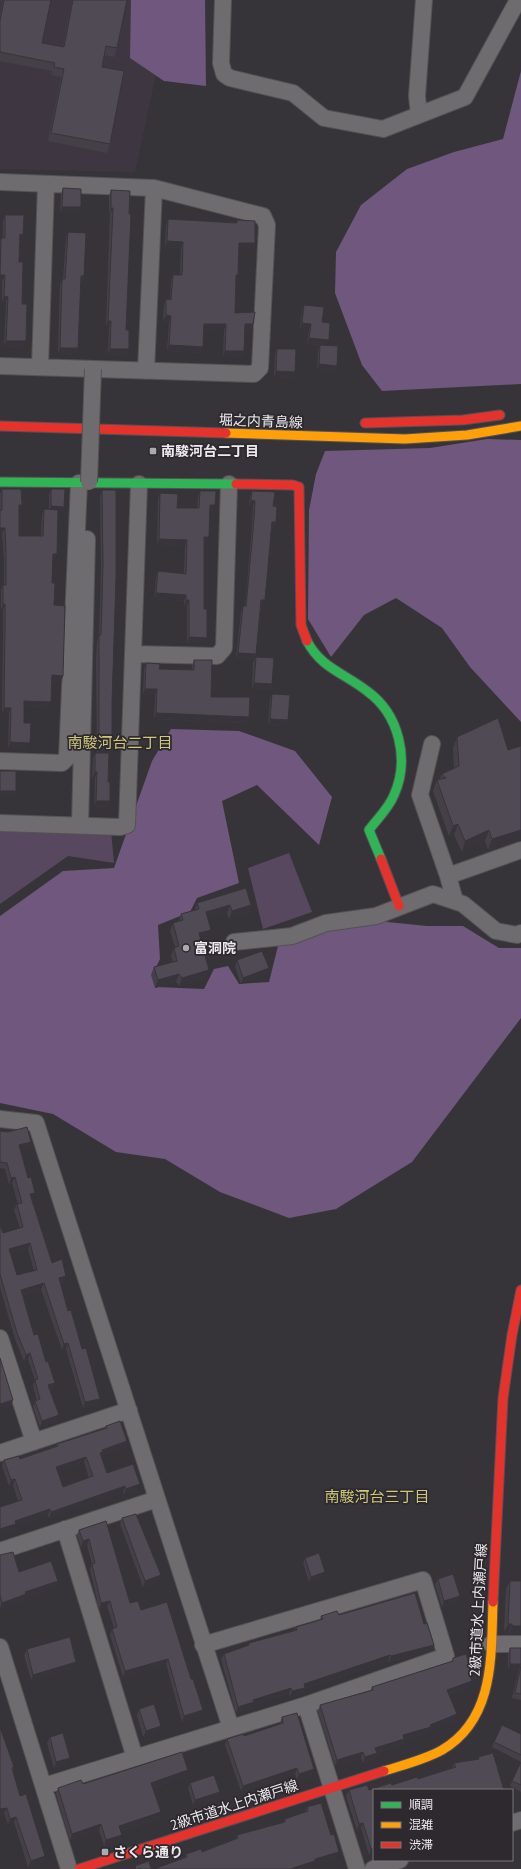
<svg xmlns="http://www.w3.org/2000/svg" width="521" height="1869" viewBox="0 0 521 1869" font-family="'PT Sans','Noto Sans JP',sans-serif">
<rect width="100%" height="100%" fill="#363438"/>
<path fill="#3e3742" d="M0,0H172L135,172L0,169Z"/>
<path fill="#57485f" d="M0,829L111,830L114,863L68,856L0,904Z
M289,853L312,912L263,929L248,868Z"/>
<path fill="#6f577d" d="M131,0H205L206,86L164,81L130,58Z
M521,71V384L382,391L362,365L335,293L336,252L361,205L407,169L454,152L503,139Z
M487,439L521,440V722L470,667L442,628L396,598L364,615L331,657L308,619L309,510L316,474L325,451L430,448Z
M171,729L239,731L295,751L332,797L319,845L257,785L222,801L239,883L197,898L190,912L158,925L160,959L152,975L157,987L204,989L214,969L228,966L239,984L269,982L281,934L328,916L427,926H463L499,948H521V1018L412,1162L336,1209L289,1218L220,1192L165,1159L116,1152L53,1114L0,1103V916L63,871L114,868L152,761Z"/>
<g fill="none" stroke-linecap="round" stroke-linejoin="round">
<defs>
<path id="street" d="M223,0L221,63L224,74L230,78L293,93L324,118L383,129L465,97L518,0
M419,115L417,96L424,0
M0,182L154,188L263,216L267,225L260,368L254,374L0,366
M40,367L46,184
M146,371L154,188
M133,654L217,656L224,648L229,484
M432,744L420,795L448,876L455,901
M0,761L62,763L67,758L79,483
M0,823L120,827L127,825L139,484
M80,826L87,539
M448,876L521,850
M234,942L292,936L326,923L376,916L433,894L463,904L496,931L517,935L521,933
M0,1119L36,1123L231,1728
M0,1338L34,1442
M0,1453L129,1410
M65,1529L135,1758
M0,1551L157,1499
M491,1644H521
M0,1647L69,1869
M306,1705L357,1869
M44,1786L306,1705L446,1656L423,1580L203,1645
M512,1823L521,1820
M373,1869L400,1860"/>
<path id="fast" d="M0,482L236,484
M307,641C321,668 344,673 367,691C399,714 410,759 394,795C389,808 377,819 369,830L381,859"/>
<path id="slow" d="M226,433L405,439L467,435L521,426
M384,1771C403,1765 424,1760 442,1750C495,1719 491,1656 493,1602"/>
<path id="jam" d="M365,423L463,420L500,415
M0,426L226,433
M236,484L293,485L299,487L301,625L307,641
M381,859L399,906
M493,1602L503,1398L512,1335L521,1290
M79,1869L384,1771"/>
</defs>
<use href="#street" stroke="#545255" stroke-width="18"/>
<use href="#fast" stroke="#545255" stroke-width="11"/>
<use href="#slow" stroke="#545255" stroke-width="11"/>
<use href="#jam" stroke="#545255" stroke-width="11"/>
<use href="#street" stroke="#6e6c6f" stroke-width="16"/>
<use href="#fast" stroke="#30b455" stroke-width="9"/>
<use href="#slow" stroke="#ff9f0a" stroke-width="9"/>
<use href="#jam" stroke="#e5322d" stroke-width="9"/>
<defs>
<path id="street-bridge" d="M89,482L93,369"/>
</defs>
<use href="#street-bridge" stroke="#545255" stroke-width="18" stroke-linecap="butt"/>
<use href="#street-bridge" stroke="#6e6c6f" stroke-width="16"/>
</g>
<path fill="#454048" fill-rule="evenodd" d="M3,0H51L42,43L63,47L72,0H71H127L117,48L114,57L104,55L102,67L110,144L107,153L48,141L61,77L51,75L52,71L0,61V14Z
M63,188L79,213H60L61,194Z
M111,190L126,330L129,349L127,355L108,354L109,327L106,326L110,213H109V196Z
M5,215L21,240H20L19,262L22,304L24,347L4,346L6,302H2V281H0V242L1,238H3V221Z
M168,219L236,223L237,220L255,243L253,249H239L236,280L235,313L253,324L251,330H244V351L242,357L223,356L224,330H204L201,353L167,351L169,322L163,321L164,305L166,299L170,300L171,280L173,275H180L181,248L165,247L166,225Z
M68,232L84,276L81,282L78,348L76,354L58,353L60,284L62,279H63L66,238Z
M304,305L322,322L326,345L307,344L309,330L300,329L302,311Z
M320,345L337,366L335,371L317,370L318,351Z
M277,349L295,372L293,378L274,377L275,354Z
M2,489L20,510H19V536H41L42,515L44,509H49V495L51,489L64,507L62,512H57L55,560H52V583L54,605L63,676L61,682L52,681L49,708L24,707V723L28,748H8L9,713H2L3,635V610H1V590L3,585H4V559L2,533H0V494Z
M102,490L112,703V748L110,754H109L108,782L110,801L108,807L94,806L95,778H92L93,758L95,753H97L96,660L97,641L99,636L101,571L100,496Z
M200,491L213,511L210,510L207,543H204V643H187V606H184V601L154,599L156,577L158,571L184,574L185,546L157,545L158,499L160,493L177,508H197L198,497Z
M252,491L273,506L276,522L274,528H271L263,606H261L256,654L254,660L236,658L241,612L243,606H245L252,526L253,506H249L250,497Z
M256,657L272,684L270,690L252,689L253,663Z
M194,660L211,697L249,717L247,723L154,719L155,695H143L144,669L146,663L159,669L192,670V666Z
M272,694L288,720L286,726L268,725L270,699Z
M457,737L521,839L488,850L485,841L462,852L454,835L449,836L433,791L437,780H439L442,774L454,768L453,748Z
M197,903L251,905L249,913L229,919L227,913L208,918V938L201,940L206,978L179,986L176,982L155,988L151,975L154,967L173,962L171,956L174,948L175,947L170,931L173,923L179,921L181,914L195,910Z
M237,960L267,974L241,984L235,966Z
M0,1131L31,1142L29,1148L21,1150L33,1198L32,1199L52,1263L64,1282L60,1283L68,1311L100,1399L98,1404L83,1408L66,1349L62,1350L41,1289L23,1295L34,1335L53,1389L50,1390L57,1421L40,1427L33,1407L35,1401H37L33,1385L35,1380L28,1359L24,1361L15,1339L0,1287V1224L3,1233L20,1228L14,1210L17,1204H18L12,1183L9,1184L5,1169L0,1168ZM28,1249L34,1271L17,1275L11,1253Z
M106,1426L127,1441L125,1447L102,1455L101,1456L107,1473L138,1490L124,1495L123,1492L49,1518L48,1515L15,1526L14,1530L0,1534V1507L18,1501L13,1485L9,1486L2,1466L4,1460L20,1459L56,1446L57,1444L105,1429ZM84,1462L89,1478L63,1487L57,1471Z
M122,1518L159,1581L143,1587L120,1524Z
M106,1521L130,1603L141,1610L191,1679L203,1710L201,1716L182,1722L166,1664L123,1677L110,1635L112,1629L114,1628L107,1606L99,1609L90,1569L92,1564L87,1545L81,1547L77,1535L79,1530Z
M0,1555L19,1572L58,1581L56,1587L26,1597L24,1600L0,1608Z
M305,1558L323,1577L309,1582L303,1563Z
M438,1579L458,1602L442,1607L435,1585Z
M510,1581L521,1634H509V1632H504L506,1589Z
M339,1615L424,1624L434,1645L432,1651L389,1662L388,1661L304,1689L303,1693L290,1697L289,1693L253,1705L252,1708L236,1713L221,1659L224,1654L248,1646L249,1643L295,1630L296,1627L320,1620L321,1616Z
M510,1648H521V1700L512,1698L519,1670L508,1669V1654Z
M27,1649L74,1668L31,1680L24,1655Z
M453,1658L472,1673L470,1678L469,1687L449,1694L455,1720L430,1730L429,1733L403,1740L402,1745L377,1753L375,1759L363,1763L361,1758L335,1766L318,1711L320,1705L371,1690L372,1687L452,1661Z
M139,1709L159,1732L143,1737L137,1715Z
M282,1717L312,1775L297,1780L295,1774L241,1791L225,1745L227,1739L244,1736L280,1724V1723Z
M0,1727L14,1767L13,1772L20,1796L45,1856L43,1862L28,1867L14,1822L8,1824L4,1813L0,1815Z
M521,1734V1762L492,1747L494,1742Z
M50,1737L68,1764L54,1768L47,1743Z
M478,1757L504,1790H374V1853L369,1855L361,1828L357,1830L346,1796L349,1790H369L418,1779L452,1768L454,1763L478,1759Z
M521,1762V1792L510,1786Z
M186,1776L153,1788L159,1818L121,1831L120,1840L104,1846L99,1830L70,1840L56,1794L58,1788L83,1784Z
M190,1783L218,1798L193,1805L188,1788Z
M307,1807L337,1858L314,1865L313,1867L306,1869H154L184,1858L186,1854L202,1852L236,1839L237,1835L283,1822L285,1819L305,1812Z"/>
<path fill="#38343b" d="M62,207H81L79,213H60Z
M111,208H113L110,213H109Z
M20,234L23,235L21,240H18Z
M167,241L183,242L181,248L165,247Z
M239,243H255L253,249H237Z
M0,275H5L2,281H0Z
M81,276H84L81,282H79Z
M4,296L8,297L6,302H2Z
M166,315L171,316L169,322L163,321Z
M108,321H111L109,327L106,326Z
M302,323L311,324L309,330L300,329Z
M204,324H226L224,330H202Z
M245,324H253L251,330H243Z
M309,338L329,340L326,345L307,344Z
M6,341H26L24,347L4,346Z
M169,345L203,347L201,353L167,351Z
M60,348H78L76,354L58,353Z
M110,349H129L127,355L108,354Z
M225,351H244L242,357L223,356Z
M319,364L337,366L335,371L317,370Z
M276,371L295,372L293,378L274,377Z
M251,500L255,501L253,506H249Z
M19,505H22L20,510H17Z
M210,505H215L213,511L208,510Z
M51,506L64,507L62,512H49Z
M272,522H276L274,528L270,527Z
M0,528H5L2,533H0Z
M204,537H209L207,543H202Z
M159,539L187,540L185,546L157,545Z
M53,554H57L55,560H50Z
M156,593L186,595L184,601L154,599Z
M186,600H189L187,606H184Z
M261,600H265L263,606L259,605Z
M3,604H5L3,610H1Z
M189,637L207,638L204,643H187Z
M238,653L256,654L254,660L236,658Z
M52,675L63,676L61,682L50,681Z
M254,683L272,684L270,690L252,689Z
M145,689H157L155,695H143Z
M24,701L51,702L49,708L22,707Z
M4,708H11L9,713H2Z
M156,713L249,717L247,723L154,719Z
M270,719L288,720L286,726L268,725Z
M10,742L30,743L28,748H8Z
M99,748H112L110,754H97Z
M95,772H97L95,778H92Z
M0,791H16L13,797L0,796Z
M96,801H110L108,807L94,806Z
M458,824L454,835L449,836L453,826Z
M489,830L485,841L462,852L465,841Z
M521,830V839L488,850L492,839Z
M230,905L227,913L203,920L206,912Z
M251,905L249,913L229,919L232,911Z
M211,930L208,938L196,941L199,933Z
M269,968L267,974L241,984L243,978Z
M209,970L206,978L179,986L182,978Z
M179,974L176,982L155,988L158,980Z
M31,1142L29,1148L17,1151L19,1145Z
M15,1177L12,1183L9,1184L11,1178Z
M35,1193L33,1198L28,1200L30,1194Z
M30,1243L28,1249L7,1254L9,1249Z
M66,1276L64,1282L57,1284L59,1278Z
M44,1283L41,1289L19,1296L21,1290Z
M68,1343L66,1349L62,1350L64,1344Z
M30,1353L28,1359L24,1361L26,1355Z
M55,1383L53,1389L46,1391L48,1385Z
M100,1399L98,1404L83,1408L85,1402Z
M13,1400L11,1406L0,1409V1404Z
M59,1415L57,1421L40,1427L42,1421Z
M127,1441L125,1447L102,1455L101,1458L98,1459L102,1450Z
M86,1457L84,1462L54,1472L56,1467Z
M15,1479L13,1485L9,1486L11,1480Z
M140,1484L138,1490L124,1495L126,1489Z
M125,1486L123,1492L49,1518L51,1512Z
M50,1509L48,1515L15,1526L14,1530L0,1534V1529L15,1521Z
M89,1539L87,1545L81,1547L83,1541Z
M325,1572L323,1577L309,1582L311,1577Z
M161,1575L159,1581L143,1587L145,1581Z
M58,1581L56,1587L26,1597L24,1600L0,1608L2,1603L25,1592Z
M460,1596L458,1602L442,1607L444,1601Z
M110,1601L107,1606L99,1609L101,1603Z
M508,1624H512L509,1632H504Z
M512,1626H521V1634H509Z
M434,1645L432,1651L389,1662L391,1656Z
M390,1655L388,1661L304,1689L303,1693L290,1697L292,1691L304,1684Z
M168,1659L166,1664L123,1677L125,1671Z
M76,1662L74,1668L31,1680L33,1675Z
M510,1664H521L519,1670L508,1669Z
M472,1681L469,1687L445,1695L447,1690Z
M291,1688L289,1693L253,1705L252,1708L236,1713L238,1707L253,1700Z
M203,1710L201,1716L182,1722L184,1716Z
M457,1714L455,1720L430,1730L429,1733L403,1740L402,1745L373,1754L375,1748L403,1735Z
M161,1726L159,1732L143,1737L146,1731Z
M363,1752L361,1758L335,1766L337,1760Z
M377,1753L375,1759L363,1763L365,1757Z
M70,1758L68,1764L54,1768L56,1762Z
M297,1768L295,1774L241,1791L243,1786Z
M314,1769L312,1775L297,1780L299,1774Z
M188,1770L186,1776L149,1789L151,1783Z
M220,1792L218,1798L193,1805L195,1800Z
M7,1808L4,1813L0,1815V1809Z
M161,1812L159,1818L117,1832L119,1826Z
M16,1817L14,1822L8,1824L10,1819Z
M363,1823L361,1828L357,1830L359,1824Z
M101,1824L99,1830L70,1840L72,1834Z
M122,1835L120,1840L104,1846L106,1840Z
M374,1848V1853L369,1855L371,1849Z
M339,1852L337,1858L314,1865L313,1867L306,1869H289L315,1859Z
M45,1856L43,1862L28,1867L31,1861Z"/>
<path fill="#504a54" stroke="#38343b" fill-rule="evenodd" d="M4,0H51L42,43L64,47L73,0H127L117,48L106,46L102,67L124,71L110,144L51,133L64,69L54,67L55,63L0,52V21Z
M63,188L81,189V207H62Z
M111,190L130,191L129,214H131L126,330H129V349H110L111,321H108L113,208H111Z
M5,215H24L23,235L20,234L19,262H23L22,304H27L26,341H6L8,297L4,296L5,275H0L1,238H5Z
M168,219L237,223V220L255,221V243H239L238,275H236L235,313L255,312L253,324H245L244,351H225L226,324H204L203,347L169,345L171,316L166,315V299L171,300L173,275H182L183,242L167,241Z
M68,232L86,233L84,276H81L78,348H60L62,279H65Z
M304,305L324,307L322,322L330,323L329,340L309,338L311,324L302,323Z
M320,345L338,346L337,366L319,364Z
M277,349H296L295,372L276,371Z
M2,489H21L22,505H19V536H43L44,509L58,510L57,554H53L52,583H55L54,605L65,606L63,676L52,675L51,702L24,701V723H31L30,743L10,742L11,708H4L5,629V604H3V585H6V553L5,528H0V510H2Z
M51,489H65L64,507L51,506Z
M102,490H116V577L112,703V748H99V635H101L103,566Z
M200,491H216L215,505H210L209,537H204V609H207V638L189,637V600H186V595L156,593L158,571L186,574L187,540L159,539L160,493L178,494L177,508H199Z
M252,491L275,492L273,506L277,507L276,522H272L265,600H261L256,654L238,653L243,606H246L254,520L255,501L251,500Z
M256,657L274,658L272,684L254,683Z
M194,660H212L211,697H250L249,717L156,713L157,689H145L146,663L160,664L159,669L194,670Z
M272,694L290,695L288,720L270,719Z
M498,718L508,750L521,746V830L492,839L489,830L465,841L458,824L453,826L437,780L446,778L442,774L459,766L457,737Z
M95,753H109L108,782H110V801H96L97,772H95Z
M0,771H16V791H0Z
M246,888L251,905L232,911L230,905L206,912L211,930L199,933L209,970L182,978L179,974L158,980L154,967L177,961L174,948L179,946L173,923L183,920L181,914L199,909L197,903Z
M262,951L269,968L243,978L237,960Z
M27,1127L31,1142L19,1145L28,1178L31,1177L35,1193L30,1194L52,1263L62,1259L66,1276L59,1278L68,1311L71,1310L82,1349L86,1348L100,1399L85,1402L68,1343L64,1344L44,1283L21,1290L34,1335L38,1334L46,1362L48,1361L55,1383L48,1385L59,1415L42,1421L35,1401L40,1399L35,1380L38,1379L30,1353L26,1355L17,1333L0,1274V1224L3,1233L23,1227L17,1204L22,1203L15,1177L11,1178L7,1163L0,1162V1131L8,1132ZM30,1243L37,1270L17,1275L9,1249Z
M0,1358L13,1400L0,1404Z
M120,1421L127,1441L102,1450L103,1452L100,1453L107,1473L133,1464L140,1484L126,1489L125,1486L51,1512L50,1509L15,1521L16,1524L0,1529V1507L22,1500L15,1479L11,1480L4,1460L19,1456L20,1459L58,1446L57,1444L107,1428L106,1426ZM86,1457L93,1476L63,1487L56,1467Z
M136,1514L161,1575L145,1581L122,1518Z
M106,1521L130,1603L138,1601L141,1610L167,1602L191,1679H193L203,1710L184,1716L168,1659L125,1671L112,1629L117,1627L110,1601L101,1603L92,1564L95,1563L89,1539L83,1541L79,1530Z
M13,1552L19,1572L51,1561L58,1581L25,1592L26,1594L2,1603L0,1595V1555Z
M319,1553L325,1572L311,1577L305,1558Z
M453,1574L460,1596L444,1601L438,1579Z
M510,1581H521V1626H512V1624H508Z
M415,1593L424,1624L427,1623L434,1645L391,1656L390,1655L304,1684L305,1688L292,1691L291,1688L253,1700L254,1702L238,1707L224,1654L249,1645V1643L297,1630L296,1627L323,1619L321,1616L337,1611L339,1615Z
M70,1637L76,1662L33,1675L27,1649Z
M510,1648H521V1664H510Z
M466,1654L472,1673L469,1674L472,1681L447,1690L457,1714L430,1725L431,1727L403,1735L404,1739L375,1748L377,1753L365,1757L363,1752L337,1760L320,1705L373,1690L372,1687L453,1661V1658Z
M521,1666V1694L515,1693Z
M154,1704L161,1726L146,1731L139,1709Z
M297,1713L314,1769L299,1774L297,1768L243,1786L227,1739L243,1734L244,1736L283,1723L282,1717Z
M502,1725L521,1734V1755L494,1742Z
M0,1727L14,1767L12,1768L20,1796L26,1794L45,1856L31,1861L16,1817L10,1819L7,1808L0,1809Z
M63,1733L70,1758L56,1762L50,1737Z
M182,1752L188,1770L151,1783L161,1812L119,1826L122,1835L106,1840L101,1824L72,1834L58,1788L81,1780L83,1784Z
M493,1753L504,1790H374V1848L371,1849L363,1823L359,1824L349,1790L367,1785L369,1790L391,1783L392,1785L417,1777L418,1779L456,1767L454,1763L479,1759L478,1757Z
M521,1762V1785L512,1781Z
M214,1775L220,1792L195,1800L190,1783Z
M321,1803L331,1835L334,1834L339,1852L315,1859V1861L290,1869H154L187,1857L186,1854L201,1849L202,1852L238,1838L237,1835L285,1822V1819L308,1811L307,1807Z
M149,1861L151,1869H136L135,1866Z"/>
<g fill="#acaaae" stroke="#2d292f" stroke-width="1.5">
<rect x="149" y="447" width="8" height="8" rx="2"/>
<circle cx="186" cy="948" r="4"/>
<rect x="101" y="1848" width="8" height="8" rx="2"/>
</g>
<g text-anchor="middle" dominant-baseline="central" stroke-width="3.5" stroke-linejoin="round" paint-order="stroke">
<g font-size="14" fill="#ebe9ed" stroke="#2d292f">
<text transform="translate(261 421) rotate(2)">堀之内青島線</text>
<text transform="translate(478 1610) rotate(-87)">2級市道水上内瀬戸線</text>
<text transform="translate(234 1805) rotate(-18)">2級市道水上内瀬戸線</text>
</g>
<g font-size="14" font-weight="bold" fill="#ebe9ed" stroke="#2d292f" text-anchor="start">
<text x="161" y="451">南駿河台二丁目</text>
<text x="194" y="948">富洞院</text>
<text x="113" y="1852">さくら通り</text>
</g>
<g font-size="15" fill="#cfc779" stroke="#2d292f">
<text x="120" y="742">南駿河台二丁目</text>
<text x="377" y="1496">南駿河台三丁目</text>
</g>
</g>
<rect x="373" y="1789" width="140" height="72" fill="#2d292f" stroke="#79767b"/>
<rect x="381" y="1802" width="20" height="6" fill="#30b455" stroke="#79767b"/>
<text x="409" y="1809" font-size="12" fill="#ebe9ed">順調</text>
<rect x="381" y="1822" width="20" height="6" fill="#ff9f0a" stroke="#79767b"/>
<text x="409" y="1829" font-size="12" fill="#ebe9ed">混雑</text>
<rect x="381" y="1842" width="20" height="6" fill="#e5322d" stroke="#79767b"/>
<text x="409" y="1849" font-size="12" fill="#ebe9ed">渋滞</text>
</svg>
